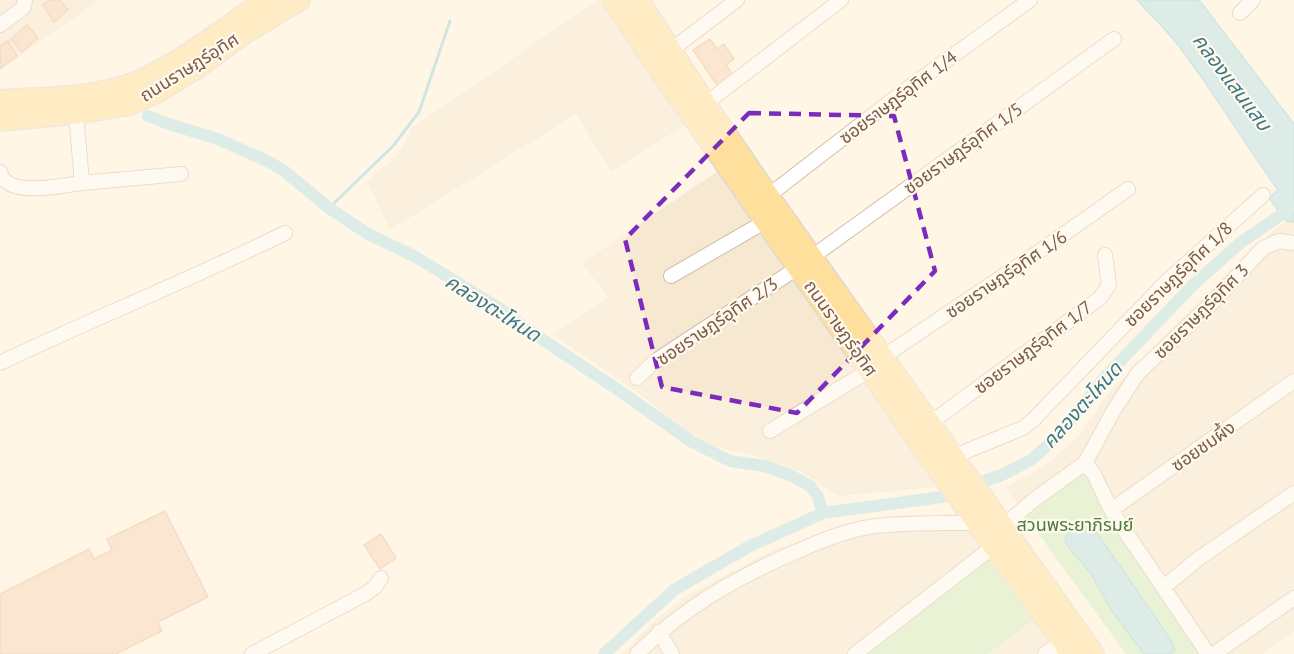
<svg xmlns="http://www.w3.org/2000/svg" width="1294" height="654" viewBox="0 0 1294 654" font-family="'PT Sans','Noto Sans Thai',sans-serif">
<rect width="100%" height="100%" fill="#fff6e5"/>
<path fill="#f7e8d2" d="M0,0H99L0,70Z
M598,0H600L685,125L611,172L576,114L390,230L367,181L399,154L413,127Z
M718,171L863,367L940,485L937,487L840,496L828,490L804,473L766,459L709,445L681,428L642,396L552,334L608,297L582,263Z
M1286,221L1294,222V632L1262,654H1203L1024,514L1005,487L1044,467L1081,434L1105,397L1252,248Z
M966,513L988,556L857,654H622L656,619L691,593L775,549L860,522Z
M1034,620L1058,654H988Z"/>
<path fill="#d1eec1" d="M1082,472H1088L1203,654H1126L1024,514Z
M988,556L1034,620L988,654H857Z"/>
<path fill="#b7e1eb" stroke="#9cd1de" stroke-width="1.5" d="M1137,0H1199L1294,124V222L1286,221L1269,198L1278,190C1243,141 1212,89 1175,41C1163,27 1150,14 1137,0Z
M1088,520L1171,640L1175,650L1171,654H1144L1112,611L1090,572L1069,548L1065,539C1069,527 1077,521 1088,520Z"/>
<g fill="none" stroke-linecap="round" stroke-linejoin="round">
<path stroke="#9cd1de" stroke-width="3" d="M329,208L393,146L419,112L450,21"/>
<path stroke="#b7e1eb" stroke-width="12" d="M148,116L169,124L218,139L267,161L283,170L329,208L368,234L414,256L504,311L525,328L617,389L692,442L730,461L765,466L792,476L810,486L818,497L823,513
M604,654L674,590L748,547L823,513L942,497L1004,474L1031,460L1058,436L1106,376L1191,287L1240,243L1294,206"/>
</g>
<path fill="#f7d5b9" stroke="#ecbc98" stroke-width="1.5" d="M49,0H60L68,10L54,22L43,5Z
M27,25L38,38L22,52L11,39Z
M710,39L717,49L724,44L734,59L726,65L734,77L719,88L693,50Z
M8,41L17,56L1,68L0,46Z
M165,511L208,597L158,622L162,631L116,654H0V594L89,549L94,559L112,550L107,539Z
M381,534L396,558L380,569L364,545Z"/>
<g fill="none" stroke-linecap="round" stroke-linejoin="round">
<defs>
<path id="minor" d="M1240,13L1253,0
M0,25L23,8L25,0
M671,50L737,0
M705,104L841,0
M76,113L82,183L181,174
M0,172C7,199 62,185 82,183
M768,196L904,91L1030,0
M812,257L1114,39
M671,276L766,221
M883,357L1037,253L1128,189
M0,363C94,318 192,279 285,233
M637,378L654,362L678,346L799,267
M929,424L1100,298L1109,285L1105,255
M770,431L870,370
M952,457L1023,428L1033,420L1166,282L1263,195
M1085,463L1094,474L1111,510L1208,654
M1111,510L1294,381
M1002,527L1035,499L1085,463L1115,408L1138,373L1213,302L1263,248L1279,241L1294,243
M1164,587L1198,559L1294,493
M659,632L672,654
M252,654L367,593L375,587L381,578
M637,654C684,607 737,577 798,551C822,540 849,529 876,526C909,522 943,523 977,523
M855,654L994,546
M1045,654L1063,641
M1214,654L1294,598"/>
<path id="primary" d="M614,0L648,52L944,477L1072,654
M638,0L705,104L768,196L1093,654
M0,101C41,98 87,99 127,86C173,70 226,27 267,0
M0,120L76,113L130,104L157,92L196,68L244,33L299,0"/>
</defs>
<use href="#minor" stroke="#d2bea9" stroke-width="16"/>
<use href="#primary" stroke="#dfd8d3" stroke-width="24"/>
<use href="#minor" stroke="#fff" stroke-width="14"/>
<use href="#primary" stroke="#ffdf9c" stroke-width="21"/>
</g>
<path d="M0 0H1294V654H0ZM749,113L894,116L935,271L797,413L662,387L625,239Z" fill="#fff6e5" fill-opacity=".55" fill-rule="evenodd"/>
<path fill="none" stroke="#7b2cbf" stroke-width="4.5" stroke-dasharray="12 8" stroke-linejoin="round" d="M749,113L894,116L935,271L797,413L662,387L625,239Z"/>
<g text-anchor="middle" dominant-baseline="central" stroke-width="4.5" stroke-linejoin="round" paint-order="stroke">
<g font-size="18" fill="#7b5c47" stroke="#fff9ee">
<text transform="translate(189 67) rotate(-32)">ถนนราษฎร์อุทิศ</text>
<text transform="translate(898 97) rotate(-37)">ซอยราษฎร์อุทิศ 1/4</text>
<text transform="translate(963 148) rotate(-36)">ซอยราษฎร์อุทิศ 1/5</text>
<text transform="translate(1006 274) rotate(-34)">ซอยราษฎร์อุทิศ 1/6</text>
<text transform="translate(1178 274) rotate(-44)">ซอยราษฎร์อุทิศ 1/8</text>
<text transform="translate(1201 311) rotate(-45)">ซอยราษฎร์อุทิศ 3</text>
<text transform="translate(717 321) rotate(-34)">ซอยราษฎร์อุทิศ 2/3</text>
<text transform="translate(841 328) rotate(55)">ถนนราษฎร์อุทิศ</text>
<text transform="translate(1033 347) rotate(-37)">ซอยราษฎร์อุทิศ 1/7</text>
<text transform="translate(1203 446) rotate(-35)">ซอยชมผึ้ง</text>
</g>
<g font-size="18" fill="#4b7c3b" stroke="#fff9ee">
<text x="1075" y="524">สวนพระยาภิรมย์</text>
</g>
<g font-size="20" font-style="italic" fill="#3b798a" stroke="#fff9ee">
<text transform="translate(1232 82) rotate(53)">คลองแสนแสบ</text>
<text transform="translate(493 308) rotate(32)">คลองตะโหนด</text>
<text transform="translate(1082 405) rotate(-48)">คลองตะโหนด</text>
</g>
</g>
</svg>
